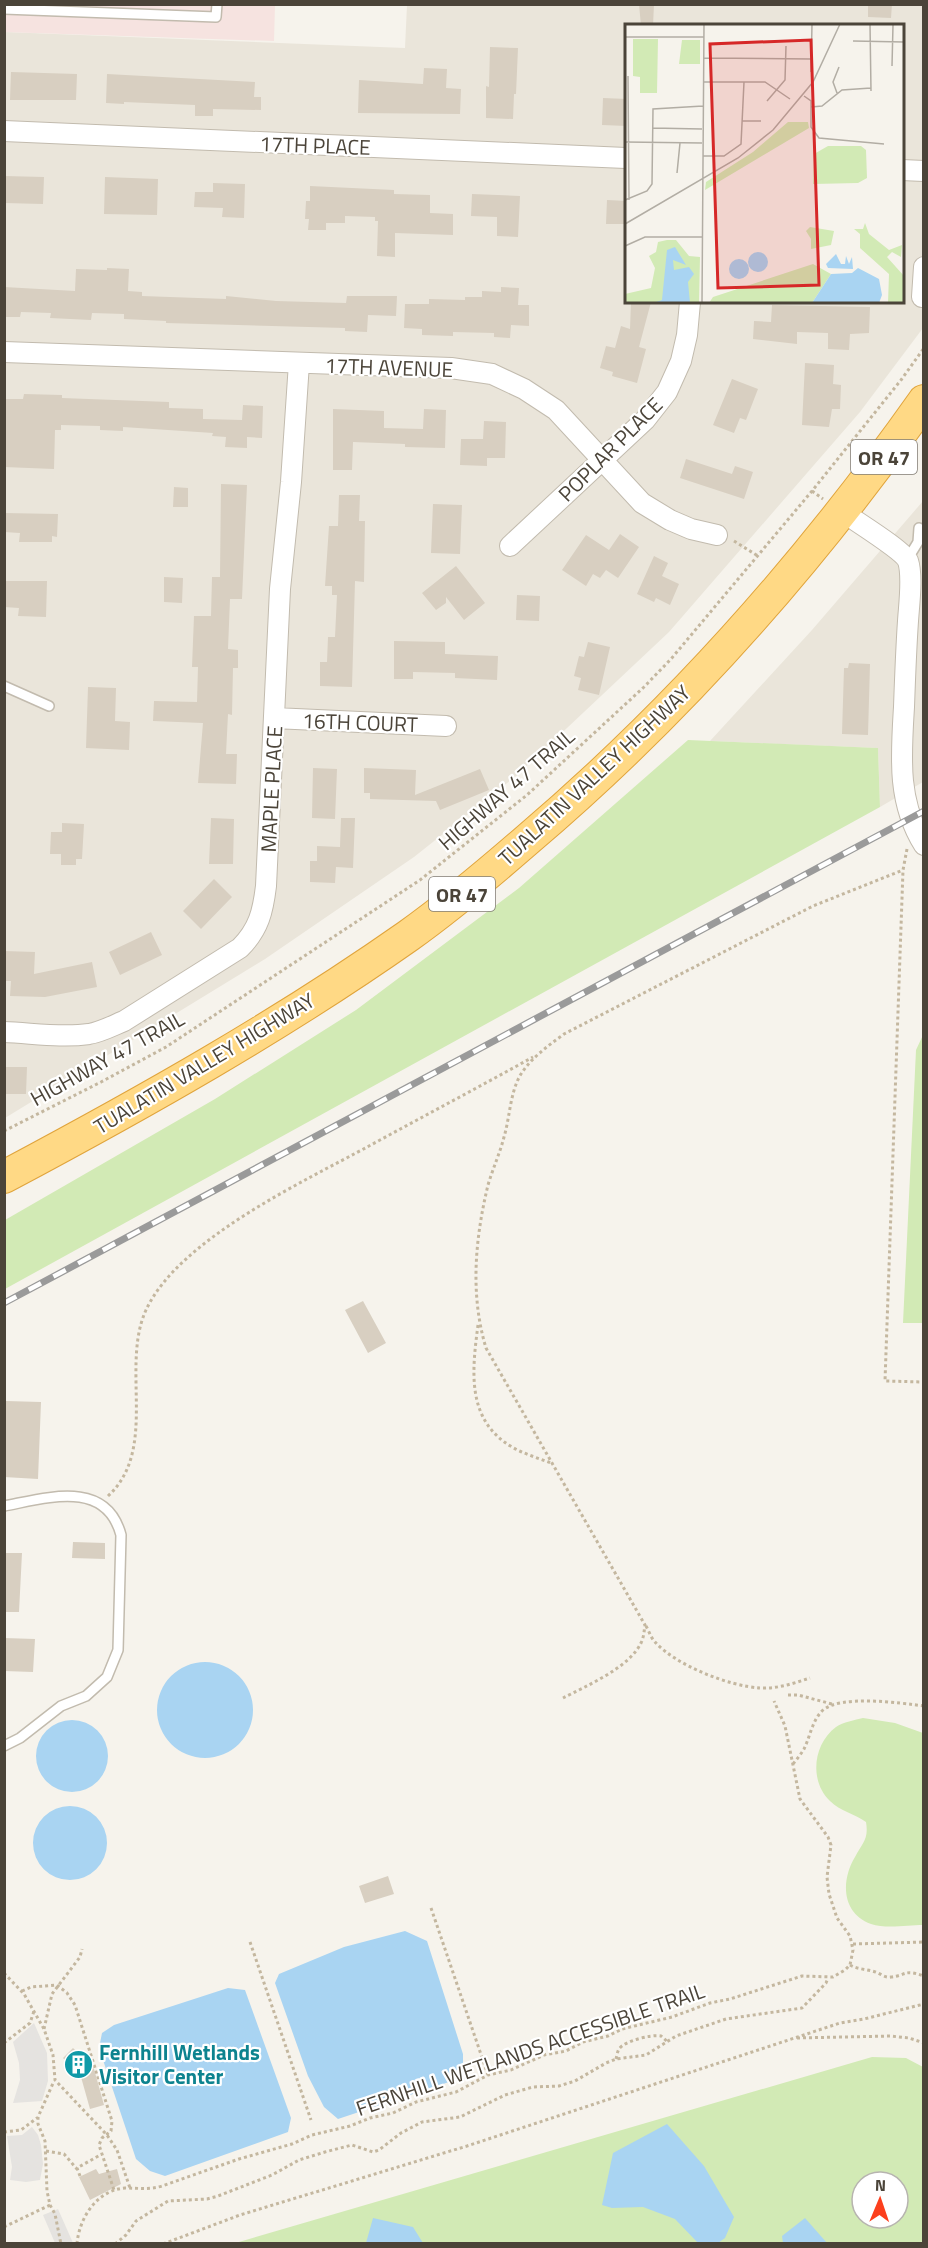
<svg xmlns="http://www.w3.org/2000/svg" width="928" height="2248" viewBox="0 0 928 2248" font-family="'Titillium Web',sans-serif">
<rect width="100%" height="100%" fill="#f6f3ec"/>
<path fill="#eae5da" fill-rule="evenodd" d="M407,5H923V328L860,412L669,632L516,776L414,857L265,959L5,1118V32L405,48ZM626,26H902V302H626Z
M923,501V782L880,807L878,748L710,741L812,630Z"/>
<path fill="#f6e3e0" d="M5,5H275L274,41L5,32Z"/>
<path fill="#d2eab5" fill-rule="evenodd" d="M688,740L878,748L880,807L5,1289V1220L215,1099L356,1010L519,888Z
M923,1035V1323H903L916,1050Z
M863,1718L895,1723L923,1733V1925C908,1925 886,1929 871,1924C841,1913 841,1880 855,1857C862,1843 869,1840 866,1822C855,1814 840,1811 830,1801C809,1781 813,1744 836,1727C843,1722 855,1720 863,1718Z
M872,2057L906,2058L923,2067V2243L232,2244ZM862,2182H898V2218H862Z"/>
<path fill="#e5e3e0" d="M34,2023L47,2053L48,2081L42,2101L13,2103L20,2080L19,2063L13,2042Z
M32,2127L38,2135L41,2145L43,2164L40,2180L26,2182L10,2180L12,2167L7,2136L22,2135Z
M58,2209L73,2243H55L43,2215Z"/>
<path fill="#a9d4f2" d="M157 1710a48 48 0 1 1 96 0a48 48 0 1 1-96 0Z
M36 1756a36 36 0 1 1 72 0a36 36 0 1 1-72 0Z
M33 1843a37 37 0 1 1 74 0a37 37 0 1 1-74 0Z
M405,1931L427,1941L463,2054V2069L458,2079L338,2119L324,2107L308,2076L275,1983L279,1974L344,1947Z
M228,1988L245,1990L291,2118L288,2132L165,2176L150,2171L136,2159L99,2048L102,2033L114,2025Z
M667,2124L704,2166L734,2217L725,2238L718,2243H698L675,2219L643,2207L612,2208L602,2205L613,2153Z
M373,2218L413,2227L423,2243H366Z
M805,2218L827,2243H783L782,2236Z"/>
<path fill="#d8cfc1" d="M639,4H654L653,26H641Z
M868,4H892L891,18L868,17Z
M490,47L518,48L516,94H514L513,119L486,118V86L489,87Z
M424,68L447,69L446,88L461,89L460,114L358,113L359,80L423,84Z
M11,72L77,74L76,100H10Z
M107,74L255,82L254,97H261V110L213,109V116H195V105L124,102V104L106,103Z
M603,98L627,99V126L602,125Z
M4,176L44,177L43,204L4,203Z
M105,177L158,179L157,215L104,214Z
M213,183L245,184L244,218L222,217L223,208L194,207L195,192H213Z
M310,186L394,190V194L430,195V213L453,214V235L395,233V257L377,256L378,221H375V217L345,216V223H326V230H308L309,219H305L306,201H310Z
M472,194L520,196L518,237L497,236V217L471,216Z
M607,200L627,201V224H606Z
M107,268L129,269L128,291L142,292V296L226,299V296L276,301L346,303L347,296H397L396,316L368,315L367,332L345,331V328L166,323V321L124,319V314L92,313L91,320L50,318L51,313L21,312L20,317H4V287L75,291L76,269L107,270Z
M501,287L519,288L518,305H529V326L511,325L510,338L494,337V333L453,332V336L422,335V329L404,328L405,304H429V299L465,300V297H482V291L501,292Z
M631,302H651L639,347L646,349L637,383L612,376L613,372L600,368L606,346L615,348L621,326L630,329Z
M772,305L870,307L869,333L850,334L849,350L828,349V333L797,332V344L753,339L754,321L771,322Z
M805,363L834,365L833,384L841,385L840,409H832L829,427L802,425Z
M732,379L758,389L746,420L740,418L734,433L713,425Z
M24,394L62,395V398L169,402V408L203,409V419L242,420L243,405L263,406L262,438L247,437V448L225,447L226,437L212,436L213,433L123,427V431L100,430V426L61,425V430H55L54,469L4,467V399H23Z
M333,409L384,411V428L423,429L424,409L446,410L445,448L405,447V444L353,442L352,470H333Z
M484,421L506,422L505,458H487V466L460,465L461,439H483Z
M686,459L732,474L735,466L753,472L744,499L680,478Z
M221,484L247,485L242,599H230L228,649L238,650V668H233L232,715L228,714L226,754H237L236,784L198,783L203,723L153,721L154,701L197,702L198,667H192L194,616H211L212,577H220Z
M174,487L188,488V507H173Z
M339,495H360L359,521H365L364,582L355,581L352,687L320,686V662H327L328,637H335L337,595H332V586H325L329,526H338Z
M433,504L462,505L460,554L431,553Z
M4,513L58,514L57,537L52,536V542H19L20,533L4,532Z
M620,534L639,547L618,578L606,570L600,578L593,574L586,586L562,570L586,535L609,550Z
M654,556L668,563L662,576L679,584L670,605L656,598L654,602L637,594Z
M456,566L485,603L464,620L446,597V603L436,610L422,593Z
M164,577L183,578L182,603L164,602Z
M4,581H47L46,617L18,616L19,608L4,607Z
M517,595L540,596L539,621L516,620Z
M394,641L445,642V654L498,656L497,680L455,678V673L413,672V679H394Z
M588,642L610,647L599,695L578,690L581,678L574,676L579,656L584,657Z
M849,663L870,664L868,735L842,734L844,668H848Z
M88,687L116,688L115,721L130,722L129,750L86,748Z
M313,768L337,769L335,819L312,818Z
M364,768L416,770L415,795L480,769L489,790L440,810L436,801L370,799V793H364Z
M211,818L234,819L233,864H209Z
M341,818H355L353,868L336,867L335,883L310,882V861H317V846L340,847Z
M62,823L84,824L82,859H76V865H61V854H50L51,832H62Z
M214,879L232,897L201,929L183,911Z
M151,932L162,955L120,975L109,952Z
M4,951L35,952L34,974L92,962L97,987L45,997L10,996L11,981H4Z
M4,1067H27L26,1094H4Z
M363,1301L386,1343L368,1353L345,1310Z
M6,1401L41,1402L38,1479L4,1477Z
M73,1542L105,1543V1559L72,1558Z
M4,1553H22L19,1612H4Z
M4,1638L35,1639L33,1672L4,1671Z
M388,1876L394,1894L365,1903L359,1886Z
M73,2048L94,2069L104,2105L90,2109L81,2077L63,2058Z
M96,2169L99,2174L117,2169L121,2184L90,2200L79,2177Z"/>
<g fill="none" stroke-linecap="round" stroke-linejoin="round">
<defs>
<path id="service" d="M4,9L216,17L217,4
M907,560L918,542L919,528
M4,686L49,706
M4,1506C47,1498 106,1479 121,1535L118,1650L107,1677L86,1696L61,1706L20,1738L4,1746"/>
<path id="minor" d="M4,131L626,158
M902,170L924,171
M922,297L924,267
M4,352L451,368L492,374L524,389L556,410L642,503L670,520L691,529L717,535
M843,512C855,521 903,550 908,561C913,576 909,605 908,621C906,650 905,679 904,707C901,756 897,802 924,845
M510,546L645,420L667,392L681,361L687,335L690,302
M274,718L446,726
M4,1032C32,1033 61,1038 89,1034C101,1032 112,1026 124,1021L240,948C259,929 263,911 266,886L280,589L291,482L299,363"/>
<path id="trunk" d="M4,1177C143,1103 280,1026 408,936C450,906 489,873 527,840C680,710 808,565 924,401"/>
</defs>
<use href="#service" stroke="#c2bbae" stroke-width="12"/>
<use href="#minor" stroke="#c2bbae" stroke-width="22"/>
<use href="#trunk" stroke="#e0a43c" stroke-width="34"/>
<path stroke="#c4b79f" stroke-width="3" stroke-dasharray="3 3" stroke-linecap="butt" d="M812,491L823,499
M734,541L758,556
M907,849L903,870L885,1381L924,1382
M4,1131L101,1082L166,1047L420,880L527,795L644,687L671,659L812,491L901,380L924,348
M478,1325C472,1371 466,1420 512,1447C524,1454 538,1458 551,1463
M108,1496C159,1449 120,1367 146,1310C179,1239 303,1182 369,1146C424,1116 479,1087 533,1057
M646,1626C649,1631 651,1638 655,1642C677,1666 729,1686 760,1688C778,1689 794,1683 810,1678
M788,1695H798L832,1704
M563,1698C586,1686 629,1668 641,1643C644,1637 644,1631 645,1625L486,1348C470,1295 475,1239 488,1185C493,1168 500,1153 504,1137C510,1117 510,1092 521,1074C532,1057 548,1046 564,1034L813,906L903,870
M793,1764C797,1759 801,1754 804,1749C810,1737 812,1721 822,1711C839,1694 901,1703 924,1706
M431,1908L488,2075
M250,1942L311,2120
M853,1944L924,1942
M850,1965C859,1970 869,1969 878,1973C882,1975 886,1978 891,1977C908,1975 903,1969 924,1976
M4,1973L24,1994L44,2029L53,2055L55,2080L107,2135L117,2150L130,2188
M22,1991L31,1987L57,1985L67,1993L75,2005L112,2121L111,2131L102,2138L99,2145L114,2190
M44,2029L52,1994L80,1957L82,1949
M797,2038L890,2036L909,2038L924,2043
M4,2043L30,2023L34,2011
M616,2059C617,2056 617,2052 619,2049C624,2041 652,2034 661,2036L668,2042
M4,2132L21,2130L37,2118
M46,2151L64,2154L77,2169
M80,2176L77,2168L102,2154
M50,2205L55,2214L61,2244
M4,2227L50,2205L47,2191L45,2141L38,2124V2117L54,2081
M77,2244C79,2218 97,2190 125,2188C139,2188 149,2190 162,2186L239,2159L292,2144L312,2135L350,2126L370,2118L393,2113L416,2102L456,2092L488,2075L511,2070L544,2055L566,2051L583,2042L608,2036L622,2029L672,2017L710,2003L730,1999L802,1976L833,1977L845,1970L850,1965L853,1950L850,1936L837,1918L829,1894L827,1877L831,1845L828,1837L800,1799L785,1726L774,1701
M115,2244L126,2235L136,2221L168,2201L207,2199L218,2196L272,2175L299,2160L325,2152L352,2145L373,2152L379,2150L401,2133L422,2122L460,2117L505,2095L533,2087L559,2086L575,2081L606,2063L616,2059L646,2055L676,2036L726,2019L802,2008L826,1983L828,1978
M163,2244L240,2215L467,2146L840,2023L864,2019L924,2004"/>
<use href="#service" stroke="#fff" stroke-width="9"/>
<use href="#minor" stroke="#fff" stroke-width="20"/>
<use href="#trunk" stroke="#ffd985" stroke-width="32"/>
<defs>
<path id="rail" d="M4,1303L924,811"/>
</defs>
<use href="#rail" stroke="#9a9a9a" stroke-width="7"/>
<use href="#rail" stroke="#fff" stroke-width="4.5" stroke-dasharray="14" stroke-linecap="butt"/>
</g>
<defs>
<symbol id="building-disc" viewBox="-11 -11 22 22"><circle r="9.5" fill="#0f9aa8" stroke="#fff"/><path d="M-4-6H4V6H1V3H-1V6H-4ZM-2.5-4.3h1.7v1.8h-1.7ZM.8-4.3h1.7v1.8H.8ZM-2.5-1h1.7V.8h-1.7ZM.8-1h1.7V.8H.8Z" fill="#fff"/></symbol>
</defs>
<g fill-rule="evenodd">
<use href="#building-disc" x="62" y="2048" width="33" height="33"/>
</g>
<g text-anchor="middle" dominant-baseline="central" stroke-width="4.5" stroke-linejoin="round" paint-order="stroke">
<g fill="#fff" stroke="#817c74" stroke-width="1.5">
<rect x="851" y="440" width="66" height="34" rx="4.5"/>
<rect x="429" y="877" width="66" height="34" rx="4.5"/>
</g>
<g font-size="20" font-weight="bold" fill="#4b4439">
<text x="884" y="457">OR 47</text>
<text x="462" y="894">OR 47</text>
</g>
<g font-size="21" fill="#4b4439" stroke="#fff">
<text transform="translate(315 145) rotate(2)">17TH PLACE</text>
<text transform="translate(389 367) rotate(2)">17TH AVENUE</text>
<text transform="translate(610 449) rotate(-45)">POPLAR PLACE</text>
<text transform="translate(360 722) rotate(2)">16TH COURT</text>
<text transform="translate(594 775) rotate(-43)">TUALATIN VALLEY HIGHWAY</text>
<text transform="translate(271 789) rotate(-87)">MAPLE PLACE</text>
<text transform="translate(506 789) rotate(-41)">HIGHWAY 47 TRAIL</text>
<text transform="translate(107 1058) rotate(-29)">HIGHWAY 47 TRAIL</text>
<text transform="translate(204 1063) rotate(-31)">TUALATIN VALLEY HIGHWAY</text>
<text transform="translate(530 2049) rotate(-19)">FERNHILL WETLANDS ACCESSIBLE TRAIL</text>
</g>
<g font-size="21" font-weight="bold" fill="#0d838f" stroke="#fff" text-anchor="start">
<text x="99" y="2052">Fernhill Wetlands<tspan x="99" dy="24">Visitor Center</tspan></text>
</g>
</g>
<g transform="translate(625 24)">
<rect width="279" height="279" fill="#f6f3ec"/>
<path d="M8,15H33L32,69H15V53L8,52ZM57,16H75V40H54ZM163,98H183L184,104L80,166L81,158L128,128ZM203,122H236L241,126L242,154L233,159L188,160L189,130ZM240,199L244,210L264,226L277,221L276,233L267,228L262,233L279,252V279H263L264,250L235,224V210L229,205H238ZM185,203L209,207L206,221L186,225V215L181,207ZM42,216H51L64,232L75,233L74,279H0V270L26,264L30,244L24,232L31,228L33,218ZM188,240L206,250L187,279H84L88,273Z" fill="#d2eab5"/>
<path d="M50,223L61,241L48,236L49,246L64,243L69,250L63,258L65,279H28L37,276L42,226ZM123 238a10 10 0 1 1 20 0a10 10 0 1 1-20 0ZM211,230L216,240H220L221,232L224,240L227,233L228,245L203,244L201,240ZM104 245a10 10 0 1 1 20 0a10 10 0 1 1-20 0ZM233,244L254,255L257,271L254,279H187L206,250L227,249Z" fill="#a9d4f2"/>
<path fill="none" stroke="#b2ada4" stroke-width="1.5" d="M245,0L246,67M0,13H79M228,17L279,18M79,34L186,35M267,42L268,1M186,48L187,0M3,52L4,176M78,58H140L165,75M212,69L208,58L214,43M179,72L186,77V103L194,114L259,120M142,77L160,56L161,22M186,83L197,82L217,66L246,64M117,97H136M27,104L77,105M0,118L77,119M78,132H99L116,120L119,58M52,149L55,119M0,176L22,167L27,160L28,85L78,82M0,200L113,134L148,106L188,58L215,0M0,222L20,213H77M77,279L79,0"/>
<path fill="#d62828" fill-opacity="0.15" stroke="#d62828" stroke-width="3" d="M186,16L194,261L93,264L85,20Z"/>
<rect width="279" height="279" fill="none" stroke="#4b4439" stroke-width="3"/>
</g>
<rect width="928" height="2248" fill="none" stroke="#4b4439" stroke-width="12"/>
<g transform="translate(880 2200) rotate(2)"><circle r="28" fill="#ffffff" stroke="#b7b4b0" stroke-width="1.5"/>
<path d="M0-4.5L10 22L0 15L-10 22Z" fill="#fc3f1d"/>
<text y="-9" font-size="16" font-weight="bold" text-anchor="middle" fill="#4b4439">N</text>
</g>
</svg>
